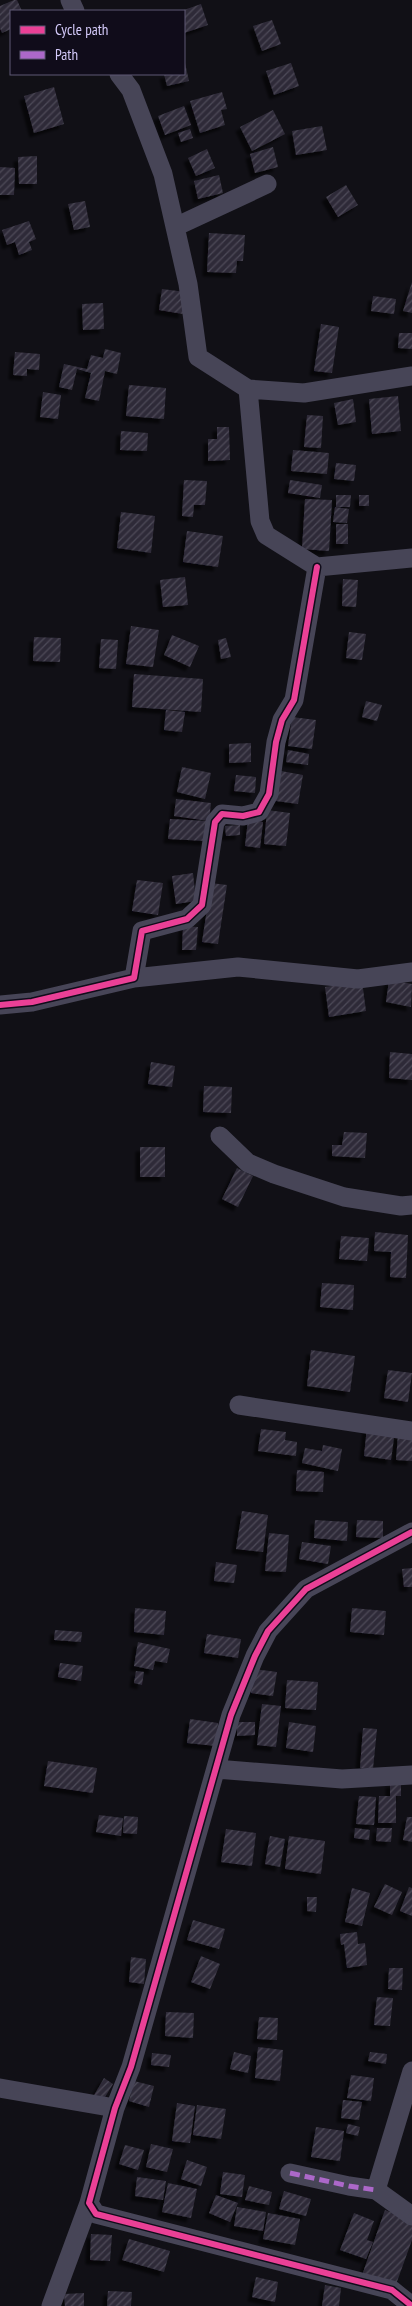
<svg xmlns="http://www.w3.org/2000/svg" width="412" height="2306" viewBox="0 0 412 2306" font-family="'PT Sans Narrow',sans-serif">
<defs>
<pattern id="building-hatch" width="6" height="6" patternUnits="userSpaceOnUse" patternTransform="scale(1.25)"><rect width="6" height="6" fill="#2f2c39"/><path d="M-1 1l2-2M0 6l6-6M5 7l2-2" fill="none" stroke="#4c4957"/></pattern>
<filter id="shadow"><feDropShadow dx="-4.5" dy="4.5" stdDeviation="1" flood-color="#0009"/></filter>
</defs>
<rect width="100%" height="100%" fill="#111016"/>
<path fill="url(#building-hatch)" filter="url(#shadow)" d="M14,0H17L22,11H11V29L2,33L0,28V6Z
M201,4L208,25L184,33V10Z
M272,20L281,44L262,51L253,26Z
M184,63H185L189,81L167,86L164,74H184Z
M291,63L299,86L274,95L266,71Z
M54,87L64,124L34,133L24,96Z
M222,92L227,109L221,110L225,125L200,133L190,101Z
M184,106L191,125L165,135L158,116Z
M273,110L285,134L252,151L240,127Z
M322,126L327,150L296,155L292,131Z
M190,129L193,138L181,142L178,133Z
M273,147L278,167L255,173L250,154Z
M207,149L215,168L196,176L188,158Z
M37,156V184H19L18,157Z
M0,167L15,168L14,195H0Z
M219,175L223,193L198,199L194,181Z
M346,185L358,205L338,217L326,197Z
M85,201L90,227L74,230L68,204Z
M29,221L36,239L29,242L32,250L19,255L15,242L7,245L2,230Z
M209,233L245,235L243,261H237L236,273L207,272Z
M412,282V313L403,311Z
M162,289L186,292L183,314L159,310Z
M373,296L396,299L394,314L371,311Z
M103,303L104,329L83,330L82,304Z
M321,324L339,327L332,373L314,371Z
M399,333H412V349L398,348Z
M105,349L121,353L117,374L105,371L99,401L85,398L91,373L77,369L72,390L59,387L64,364L87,369L91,355L103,358Z
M15,352L40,354L39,370L27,369V376L13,375Z
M129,385L166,388L164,419L126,416Z
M43,392L61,395L58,419L40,417Z
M398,396L401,431L372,434L369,399Z
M353,399L356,422L338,425L334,403Z
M307,415L323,416L321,448L304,447Z
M217,427H229L230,460L208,461V439H217Z
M121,431L148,433L147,451L120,450Z
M293,450L329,453L327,474L291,471Z
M336,463L356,465L354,481L334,479Z
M184,480L207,481L205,505H194L193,517L182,516Z
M290,480L322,485L320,498L288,493Z
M336,495H351L350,507H336Z
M359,495H369V506H359Z
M305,499L332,500L329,551L302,549Z
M335,507L349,509L347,523L333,522Z
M121,512L155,516L151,553L117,548Z
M336,524H348V544H336Z
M187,531L223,536L218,567L183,562Z
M185,577L188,605L163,607L160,580Z
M343,579L358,580L356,607L342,606Z
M131,626L159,630L153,667L126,664Z
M349,632L366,634L362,660L346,658Z
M172,635L199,646L190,667L164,655Z
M34,637L61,638L60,662L33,661Z
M226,638L231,657L221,659L218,640Z
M101,639L118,640L116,669L99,668Z
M134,674L203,679L201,712L132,707Z
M366,701L382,705L377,721L362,717Z
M166,710L185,712L182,732L164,730Z
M292,717L316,720L312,749L288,746Z
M251,743V762L229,763V744Z
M288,750L309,754L308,765L286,762Z
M182,767L211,773L205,799L177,792Z
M281,771L303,775L298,804L276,801Z
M236,775L256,777L255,793L234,791Z
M176,799L211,803L209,821L174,816Z
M267,810L290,813L286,846L264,844Z
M170,819L207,821L206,841L168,839Z
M248,820L263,822L260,848L245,846Z
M240,825V835L226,836L225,826Z
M193,873L196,901L176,904L172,876Z
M137,880L163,883L158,915L132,911Z
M211,883L227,885L218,944L202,942Z
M183,926L198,927L196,950H182Z
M389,980L412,984L411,1007L386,1002Z
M362,981L366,1011L329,1017L325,987Z
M390,1052L412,1054V1080L389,1078Z
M151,1062L175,1066L172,1087L148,1084Z
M204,1086L232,1087L231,1113L203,1112Z
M344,1132L367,1133L365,1158L332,1156V1145H342Z
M140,1147H165V1177H140Z
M237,1168L253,1176L238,1207L222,1199Z
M375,1232L408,1235L406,1278L390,1277L391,1252L374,1251Z
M341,1236L369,1238L367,1261L339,1259Z
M322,1283L354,1285L353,1310L320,1307Z
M311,1350L355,1356L350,1392L307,1386Z
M388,1370L412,1373L408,1402L384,1398Z
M367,1427L395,1430L391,1460L364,1456Z
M261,1429L286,1432L285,1440L297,1442L296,1456L258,1451Z
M398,1434L412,1435V1461L396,1460Z
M323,1445L342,1449L338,1471L302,1463L305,1448L322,1451Z
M297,1470L324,1472L323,1492L296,1491Z
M242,1511L268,1515L263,1552L236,1549Z
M315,1520L348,1522L347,1541L314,1538Z
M357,1520L383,1521V1538L356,1537Z
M269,1533L289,1535L286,1572L265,1571Z
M302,1542L331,1546L328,1564L299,1559Z
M216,1562L237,1565L234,1583L214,1581Z
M412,1568V1587H404L402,1569Z
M135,1608L166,1611L164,1635L134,1632Z
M352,1608L386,1611L384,1635L350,1632Z
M55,1630L82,1632L81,1642L54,1640Z
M207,1634L241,1639L238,1658L204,1653Z
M138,1642L170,1649L167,1663L155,1661L153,1670L134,1666Z
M60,1663L83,1666L81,1681L58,1677Z
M254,1669L277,1672L273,1696L251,1693Z
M136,1671L144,1672L142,1685L134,1683Z
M287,1680L318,1682L316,1710L285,1708Z
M262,1704L281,1706L276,1747L257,1745Z
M190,1719L218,1723L216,1746L187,1743Z
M237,1722H255V1735L237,1736Z
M289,1722L316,1726L313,1752L286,1748Z
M363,1728L377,1729L373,1769L360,1768Z
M48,1761L97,1768L93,1793L44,1786Z
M390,1783H401V1796H396V1823H378L379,1796H390Z
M359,1796L376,1797L374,1825L356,1824Z
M99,1815L123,1818L121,1836L96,1832Z
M124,1816L138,1817L137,1834L123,1833Z
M407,1817H412V1842L403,1840Z
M355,1828L370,1830L369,1840L354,1838Z
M377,1828H392L391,1842L376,1841Z
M226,1829L256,1833L252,1866L221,1862Z
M270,1836L285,1839L280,1867L265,1864Z
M289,1836L325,1841L321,1874L285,1869Z
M385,1884L402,1892L392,1915L374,1907Z
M409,1887L412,1888V1916L400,1911Z
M352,1888L370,1893L362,1926L345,1922Z
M307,1897H317L316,1912L307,1911Z
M193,1920L225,1929L219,1949L187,1940Z
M357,1932L358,1944L365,1943L367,1965L347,1968L344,1944L341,1945L340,1934Z
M201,1956L220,1964L210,1989L191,1982Z
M131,1957L146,1959L144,1984L129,1982Z
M389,1968H403L402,1990L388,1989Z
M377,1997L393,1998L390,2026L374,2025Z
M166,2012L194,2013L193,2038L165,2036Z
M259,2017L278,2018L277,2040L257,2039Z
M258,2047L283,2050L280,2081L255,2078Z
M234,2052L251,2056L248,2073L230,2069Z
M370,2052L387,2054L386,2064L368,2061Z
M152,2053L171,2055L169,2067L151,2065Z
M351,2075L374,2078L371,2101L347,2098Z
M104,2078L113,2084L102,2102L93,2097Z
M134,2081L154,2086L149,2107L129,2101Z
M343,2100L362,2102L359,2120L341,2118Z
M177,2103L195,2106L190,2143L172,2141Z
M197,2105L226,2109L221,2139L193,2135Z
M348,2124L360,2127L358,2136L346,2133Z
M316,2127L344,2131L340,2161L311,2157Z
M151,2144L173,2149L167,2172L146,2167Z
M125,2145L144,2150L138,2170L119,2164Z
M187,2160L207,2167L201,2186L181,2179Z
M223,2172L245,2175L242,2197L220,2194Z
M137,2177L166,2181L163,2200L135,2196Z
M168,2183L197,2189L191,2218L162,2212Z
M249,2186L272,2192L269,2205L245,2200Z
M284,2191L311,2199L306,2216L279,2209Z
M216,2195L238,2203L230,2222L209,2213Z
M237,2207L266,2212L263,2231L234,2226Z
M385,2210L412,2220V2240L394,2290L361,2278Z
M268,2213L300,2219L295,2245L263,2239Z
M354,2213L374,2221L367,2240L373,2242L366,2259L340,2250Z
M91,2234L112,2235L110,2261L90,2260Z
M129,2239L170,2251L164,2272L122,2260Z
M256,2277L278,2282L275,2302L252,2297Z
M325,2285L341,2288L339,2306H322Z
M108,2291L132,2292L131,2306H107Z
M84,2293V2306H65L64,2294Z"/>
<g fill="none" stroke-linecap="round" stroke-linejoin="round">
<path stroke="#474557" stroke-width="19" d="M70,0L75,11
M119,74L131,90L163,174L188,284L198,357L248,389L304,393L412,376
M175,227L267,184
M248,389L260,521L266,535L317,567L412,558
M134,978L238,967L358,979L412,972
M0,1005L32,1002L134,978L142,931L187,919L202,905L215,822L222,814L243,816L259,812L269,794L276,742L282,720L294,700L317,567
M220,1136L248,1163L274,1174L344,1197L401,1206L412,1205
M239,1405L412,1431
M216,1769L342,1779L412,1775
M0,2088L115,2108
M290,2173L349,2186L376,2190L412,2216
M376,2190L412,2071
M51,2306L89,2203
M412,2306L392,2290L96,2214L89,2203L115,2108L131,2067L231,1715L255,1656L268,1631L306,1589L412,1532"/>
<path stroke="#ac68c9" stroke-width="5" stroke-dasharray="10 5" stroke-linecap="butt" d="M290,2173L349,2186L376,2190"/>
<defs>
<path id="cycleway" d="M0,1005L32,1002L134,978L142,931L187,919L202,905L215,822L222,814L243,816L259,812L269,794L276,742L282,720L294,700L317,567
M412,2306L392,2290L96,2214L89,2203L115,2108L131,2067L231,1715L255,1656L268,1631L306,1589L412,1532"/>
</defs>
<use href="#cycleway" stroke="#100c1a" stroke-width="9"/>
<use href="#cycleway" stroke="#ea4096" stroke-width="6"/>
</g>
<rect x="10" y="10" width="175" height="65" fill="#100c1a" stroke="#5e5874"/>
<rect x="20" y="26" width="25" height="8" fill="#ea4096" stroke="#5e5874"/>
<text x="55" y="35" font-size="15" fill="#d4cafa">Cycle path</text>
<rect x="20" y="51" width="25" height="8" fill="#ac68c9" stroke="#5e5874"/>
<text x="55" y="60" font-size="15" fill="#d4cafa">Path</text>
</svg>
